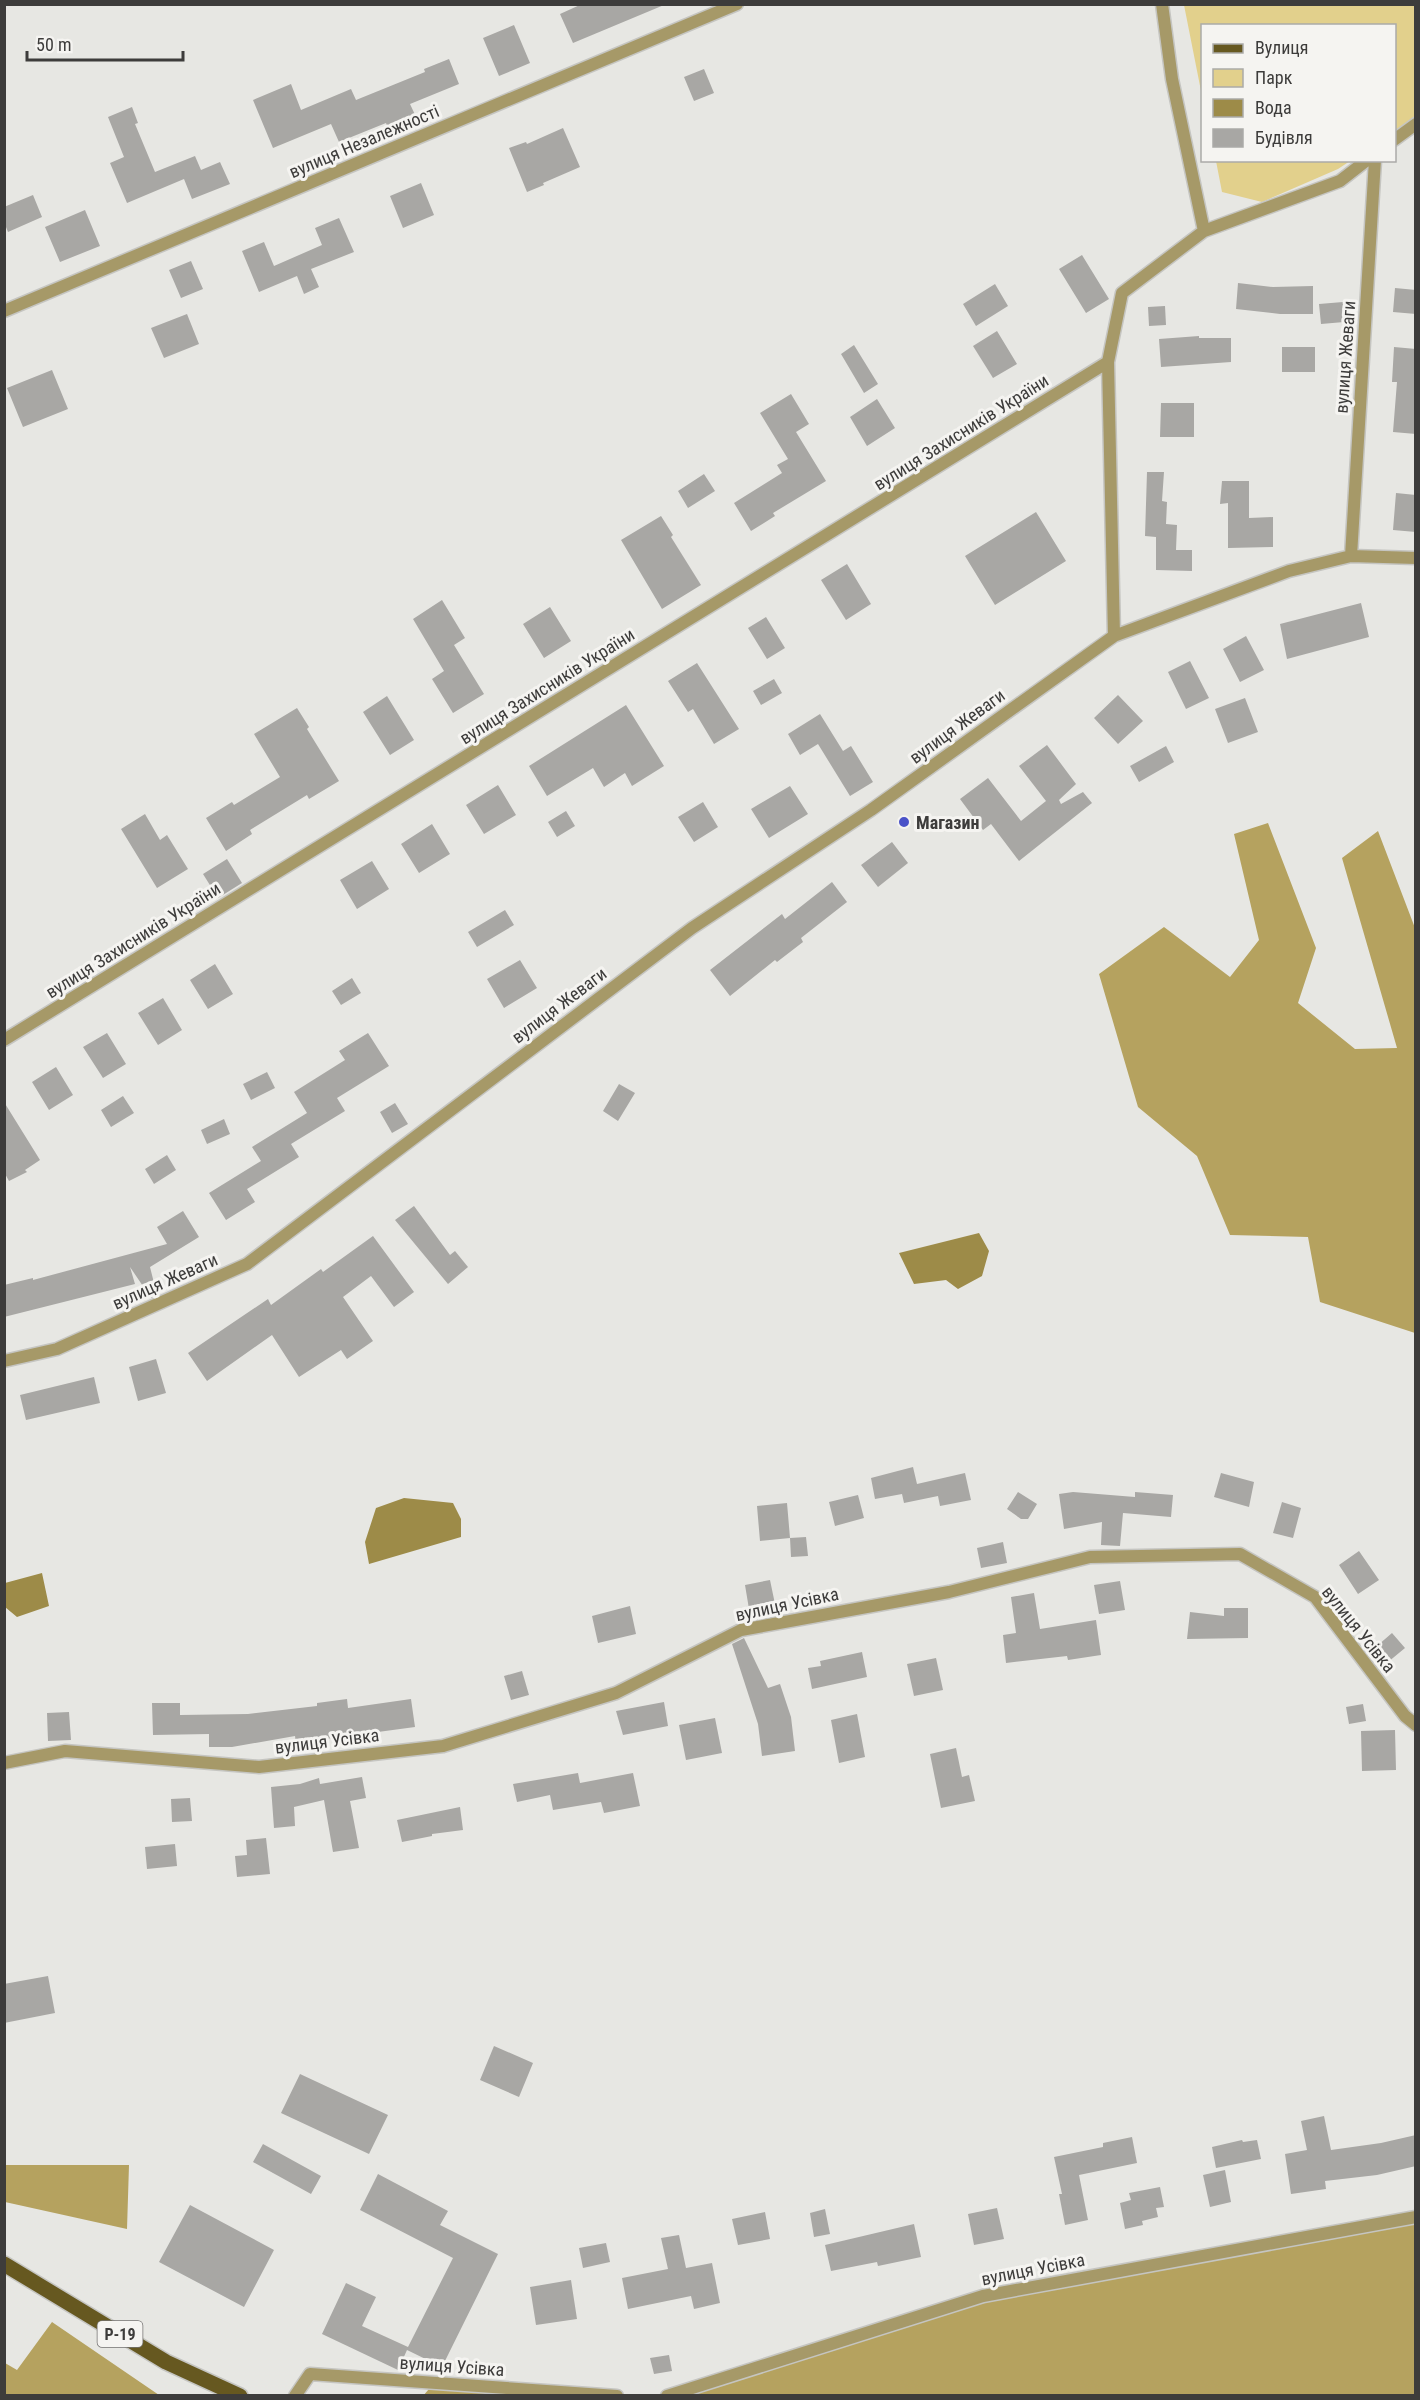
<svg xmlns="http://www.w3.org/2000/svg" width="1420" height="2400" viewBox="0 0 1420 2400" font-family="'Roboto Condensed',sans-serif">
<rect width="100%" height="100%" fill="#e7e7e3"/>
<path fill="#e2d08c" d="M1184,5H1415V116L1395,131L1394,26H1202V96Z
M1216,161V160L1350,161L1338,169L1262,202L1222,192Z"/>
<path fill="#b5a25f" d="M1268,823L1316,948L1298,1003L1355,1049L1397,1048L1342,858L1378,831L1415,928V1333L1320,1302L1308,1237L1230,1235L1197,1156L1138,1107L1099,974L1164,927L1230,977L1259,940L1234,834Z
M5,2165H129L127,2229L5,2202Z
M1415,2217V2395L667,2396L983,2296Z
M52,2322L159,2395H5V2363L17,2370Z
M434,2383L617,2396H423Z"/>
<path fill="#9d8b48" d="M979,1233L989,1251L982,1276L958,1289L946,1280L914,1284L899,1253Z
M404,1498L453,1503L461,1519V1537L369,1564L365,1542L376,1508Z
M42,1573L49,1606L17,1617L5,1607V1583Z"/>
<path fill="#a8a7a4" d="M582,4H664V5L573,43L560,14Z
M514,25L530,63L499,76L483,38Z
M449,59L459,84L410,104L417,119L389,131L386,123L339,142L331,124L273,148L253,100L291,84L301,110L351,89L356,100L425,72L424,69Z
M704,69L714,93L694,101L684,77Z
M132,107L138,123L135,124L155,172L195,156L201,170L220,162L230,184L192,199L184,179L127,203L110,163L124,157L108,117Z
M563,128L580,167L543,183L544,185L527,192L509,148L526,142L527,144Z
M421,183L434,215L403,228L390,196Z
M33,195L42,217L8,232L4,222V207Z
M85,210L100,246L60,262L45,227Z
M339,218L354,252L311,269L319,287L304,294L297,276L259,292L242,251L264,242L274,266L322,245L315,228Z
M1082,255L1109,299L1086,313L1059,269Z
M191,261L203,289L181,298L169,270Z
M1238,283L1273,287L1313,286V314H1280L1236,309Z
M995,284L1008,306L976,326L963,304Z
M1395,288L1416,290V314L1393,312Z
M1343,302L1344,322L1321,324L1319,304Z
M1165,306L1166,325L1149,326L1148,307Z
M187,314L199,344L164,358L151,328Z
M997,331L1017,364L993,378L973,346Z
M1199,336V338H1231V362L1161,367L1159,339Z
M854,345L878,384L864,393L841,354Z
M1282,347H1315V372H1282Z
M1394,347L1416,349V434L1393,432L1397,382H1392Z
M52,370L68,409L23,427L7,388Z
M791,394L809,424L796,432L826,481L773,513L775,516L751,531L734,503L782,473L777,465L788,459L760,413Z
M877,399L895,428L867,446L850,417Z
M1161,403H1194V437H1160Z
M1147,472H1164L1162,501L1167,502L1166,524L1177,525L1176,550H1192V571L1156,570V537L1145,536Z
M704,474L715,491L688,508L678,491Z
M1222,481H1249V518L1273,517V547L1228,548V503L1220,504Z
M1396,493L1416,495V532L1393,530Z
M1036,512L1066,561L995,605L965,556Z
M661,516L673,535L671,537L701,585L662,609L621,540Z
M847,564L871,604L846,620L821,580Z
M442,600L465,638L454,645L484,694L453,713L432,679L444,671L413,619Z
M1361,603L1369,637L1287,659L1280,624Z
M550,607L571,641L544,658L523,624Z
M766,617L785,648L767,659L748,628Z
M1246,636L1264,670L1240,682L1223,649Z
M1190,661L1209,698L1186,709L1168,672Z
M697,663L739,729L714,744L693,709L688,712L668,681Z
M774,679L782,693L761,705L753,691Z
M1118,695L1143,721L1118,744L1094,718Z
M387,696L414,740L390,755L363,712Z
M1245,698L1258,732L1228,743L1215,709Z
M626,705L664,766L632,786L625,773L604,787L593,768L547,796L529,766Z
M297,708L309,727L307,729L339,781L309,799L307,795L250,830L252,834L226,851L206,818L232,802L234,805L280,777L254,734Z
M820,714L843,751L851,746L873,782L850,796L818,744L800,755L788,734Z
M1047,745L1076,784L1059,800L1061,804L1083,792L1092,803L1019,861L991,824L983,830L960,799L988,778L1021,821L1046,801L1019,766Z
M1166,746L1174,762L1139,782L1130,766Z
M498,785L516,815L484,834L466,805Z
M790,786L808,814L769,838L751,809Z
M703,802L718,827L694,842L678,817Z
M566,811L575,826L557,837L548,822Z
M145,814L160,840L167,835L188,869L157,888L121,829Z
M432,824L450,854L419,873L401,844Z
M892,842L908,863L878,887L861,865Z
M227,859L242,883L218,898L203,874Z
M372,861L389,889L357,909L340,880Z
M832,882L847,902L801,938L803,942L777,962L775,960L730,996L710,970L782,914L785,919Z
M505,910L514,925L477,947L468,932Z
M520,960L537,988L504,1008L487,979Z
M215,964L233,994L208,1009L190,980Z
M352,978L361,993L341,1005L332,991Z
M163,998L182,1030L158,1045L138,1013Z
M107,1033L126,1064L103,1078L83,1047Z
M368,1033L389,1066L337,1098L345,1111L291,1144L299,1157L247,1189L255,1202L226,1220L209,1193L261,1161L252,1147L307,1113L294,1092L345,1060L339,1051Z
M56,1067L73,1095L49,1110L32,1082Z
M267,1072L275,1088L251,1100L243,1084Z
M619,1084L635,1093L618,1121L603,1111Z
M123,1096L134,1113L111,1127L101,1110Z
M4,1102L40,1160L25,1170L27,1172L9,1181L4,1172Z
M395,1103L408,1124L392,1133L380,1112Z
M224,1119L230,1134L207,1144L201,1130Z
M167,1155L176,1170L154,1184L145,1169Z
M414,1206L450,1255L455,1251L468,1267L448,1284L395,1220Z
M183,1211L199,1237L150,1267L157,1295L151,1298L130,1267L135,1284L4,1317V1285L33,1278V1280L167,1244L157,1227Z
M373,1236L414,1292L394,1307L371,1276L343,1297L373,1341L347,1359L341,1350L299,1377L272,1335L207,1381L188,1353L268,1299L271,1305L321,1269L323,1272Z
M156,1359L166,1393L138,1401L129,1367Z
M94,1377L100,1403L26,1420L20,1395Z
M913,1467L917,1484L965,1473L971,1500L940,1506L938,1496L904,1503L902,1494L875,1499L871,1478Z
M1221,1473L1254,1482L1249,1507L1214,1497Z
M1018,1492L1037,1504L1028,1519H1021L1007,1509Z
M1073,1492L1135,1497V1492L1173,1495L1171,1517L1123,1513L1120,1546L1101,1545L1102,1522L1064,1529L1059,1494Z
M858,1495L864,1518L835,1526L829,1502Z
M1282,1502L1301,1508L1293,1538L1273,1533Z
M787,1503L790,1538L760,1541L757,1506Z
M806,1537L808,1556L791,1557L790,1538Z
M1003,1542L1007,1563L981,1568L977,1548Z
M1359,1551L1379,1580L1358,1594L1339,1565Z
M770,1580L775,1604L749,1609L745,1585Z
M1120,1581L1125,1610L1099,1614L1094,1585Z
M1034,1593L1040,1629L1096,1620L1101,1655L1068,1660L1067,1656L1006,1663L1003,1635L1016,1633L1011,1597Z
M630,1606L636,1634L598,1643L592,1616Z
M1224,1608H1248V1638L1187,1639L1190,1612L1224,1616Z
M1392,1633L1405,1648L1382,1667L1370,1652Z
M744,1638L768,1688L780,1684L791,1717L795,1751L762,1756L758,1724L732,1644Z
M862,1652L867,1677L812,1689L808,1668L821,1666L820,1661Z
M936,1658L943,1690L914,1696L907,1664Z
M522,1671L529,1695L511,1700L504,1676Z
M347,1699L348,1708L411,1699L415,1727L296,1743L295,1736L232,1747H209V1734L153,1735L152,1703H180V1715L248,1714L317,1706V1703Z
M664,1702L668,1726L623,1735L616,1711Z
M1363,1704L1366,1721L1349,1724L1346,1707Z
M69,1712L71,1740L48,1741L47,1713Z
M857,1714L865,1757L839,1763L831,1720Z
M715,1718L722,1753L686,1760L679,1725Z
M1395,1730L1396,1770L1362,1771L1361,1731Z
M956,1748L962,1777L969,1775L975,1801L941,1808L930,1754Z
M578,1773L580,1783L633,1773L640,1806L604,1813L601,1802L553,1810L550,1795L517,1802L513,1784Z
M362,1777L366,1798L350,1801L359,1848L333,1852L324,1800L294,1807L295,1826L274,1828L271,1787L300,1784L319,1778L320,1784Z
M190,1798L192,1821L172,1822L171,1799Z
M460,1807L463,1830L432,1834V1836L402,1842L397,1820Z
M266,1838L270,1874L237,1877L235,1856L247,1855L246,1840Z
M175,1844L177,1866L147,1869L145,1847Z
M48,1976L55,2013L4,2023V1984Z
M494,2046L533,2063L519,2097L480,2080Z
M300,2074L388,2115L369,2154L281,2113Z
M1324,2116L1331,2150L1381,2143L1416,2135V2166L1377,2175L1325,2181L1326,2189L1291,2194L1285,2154L1307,2150L1301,2121Z
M1132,2137L1137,2163L1079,2175L1088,2220L1065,2225L1059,2194H1062L1054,2157L1103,2147V2143Z
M1242,2140L1243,2142L1257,2140L1261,2159L1216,2168L1212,2147Z
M263,2144L321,2176L311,2194L253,2162Z
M1225,2170L1231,2202L1210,2207L1203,2175Z
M378,2174L448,2211L440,2225L498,2254L442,2367L407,2350L398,2370L322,2334L346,2283L376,2297L362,2326L408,2347L453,2258L360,2210Z
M1160,2187L1164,2207L1156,2208L1158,2217L1142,2221L1143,2225L1125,2229L1120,2203L1131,2200L1129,2193Z
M190,2205L274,2250L244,2307L159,2262Z
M997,2208L1004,2239L974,2245L968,2214Z
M825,2209L830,2234L814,2237L810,2213Z
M765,2212L770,2239L738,2245L732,2219Z
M914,2224L921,2257L878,2266L877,2262L831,2271L825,2245Z
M679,2235L686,2268L712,2263L720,2303L694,2309L691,2296L628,2309L622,2278L668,2269L661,2238Z
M606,2243L610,2262L583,2268L579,2248Z
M571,2280L577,2319L536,2325L530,2287Z
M669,2355L672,2371L654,2374L650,2358Z"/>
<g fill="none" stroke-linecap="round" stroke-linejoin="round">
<defs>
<path id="minor" d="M1162,4L1172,79L1204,231
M1394,140L1416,124
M1367,160L1340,181L1204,231L1122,293L1108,362L1114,636L1289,571L1351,556L1375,160
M4,311L737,4
M1351,556L1416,558
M4,1040L1108,362
M4,1361L57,1349L247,1264L692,928L871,810L1114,636
M4,1763L65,1751L259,1767L443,1746L616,1693L741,1630L949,1592L1090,1557L1240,1554L1315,1597L1405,1716L1416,1725
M295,2396L310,2374L617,2396
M667,2396L983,2296L1416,2217"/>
<path id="primary" d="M4,2264L166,2362L240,2396"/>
</defs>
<use href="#minor" stroke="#c5c5c1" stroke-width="15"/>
<use href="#primary" stroke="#c5c5c1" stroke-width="18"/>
<use href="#minor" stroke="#a69968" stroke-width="12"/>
<use href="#primary" stroke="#665820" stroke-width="15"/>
</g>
<circle fill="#4a52c8" stroke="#f5f4f1" stroke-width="2" cx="904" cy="822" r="6"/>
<g text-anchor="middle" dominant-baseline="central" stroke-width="6" stroke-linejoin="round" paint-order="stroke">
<rect fill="#f5f4f1" stroke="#747372" stroke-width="1.5" x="97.5" y="2321" width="45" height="26" rx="4.5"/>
<g font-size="16" font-weight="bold" fill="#3d3c3b">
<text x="120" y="2334">Р-19</text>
</g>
<g font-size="18" fill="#3d3c3b" stroke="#f5f4f1">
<text transform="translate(364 141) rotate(-23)">вулиця Незалежності</text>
<text transform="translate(1345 357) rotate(-86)">вулиця Жеваги</text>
<text transform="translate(961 432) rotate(-32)">вулиця Захисників України</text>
<text transform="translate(547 686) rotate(-32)">вулиця Захисників України</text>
<text transform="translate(957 726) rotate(-36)">вулиця Жеваги</text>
<text transform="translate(133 940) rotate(-32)">вулиця Захисників України</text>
<text transform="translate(559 1005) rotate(-37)">вулиця Жеваги</text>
<text transform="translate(165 1281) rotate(-24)">вулиця Жеваги</text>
<text transform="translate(787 1604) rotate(-12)">вулиця Усівка</text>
<text transform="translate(1359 1629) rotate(51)">вулиця Усівка</text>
<text transform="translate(327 1741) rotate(-7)">вулиця Усівка</text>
<text transform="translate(1033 2269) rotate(-11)">вулиця Усівка</text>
<text transform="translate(452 2366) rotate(4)">вулиця Усівка</text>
</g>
<g font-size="18" font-weight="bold" fill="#3d3c3b" stroke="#f5f4f1" text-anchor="start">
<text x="916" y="822">Магазин</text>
</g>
</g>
<rect width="1420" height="2400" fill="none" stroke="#3d3c3b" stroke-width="12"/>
<rect x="1201" y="24" width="195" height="138" fill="#f5f4f1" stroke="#abaaa8" stroke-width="1.5"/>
<rect x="1213" y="44" width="30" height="9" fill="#665820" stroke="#abaaa8" stroke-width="1.5"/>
<text x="1255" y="54" font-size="18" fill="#3d3c3b">Вулиця</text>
<rect x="1213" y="69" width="30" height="18" fill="#e2d08c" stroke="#abaaa8" stroke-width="1.5"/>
<text x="1255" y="84" font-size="18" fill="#3d3c3b">Парк</text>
<rect x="1213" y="99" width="30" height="18" fill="#9d8b48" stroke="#abaaa8" stroke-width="1.5"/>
<text x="1255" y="114" font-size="18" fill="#3d3c3b">Вода</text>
<rect x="1213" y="129" width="30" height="18" fill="#a8a7a4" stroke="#abaaa8" stroke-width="1.5"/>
<text x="1255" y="144" font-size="18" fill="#3d3c3b">Будівля</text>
<path d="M27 51v9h156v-9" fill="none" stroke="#3d3c3b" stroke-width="3"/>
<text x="36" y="51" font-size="18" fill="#3d3c3b" stroke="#f5f4f1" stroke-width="4.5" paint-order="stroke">50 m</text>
</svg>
